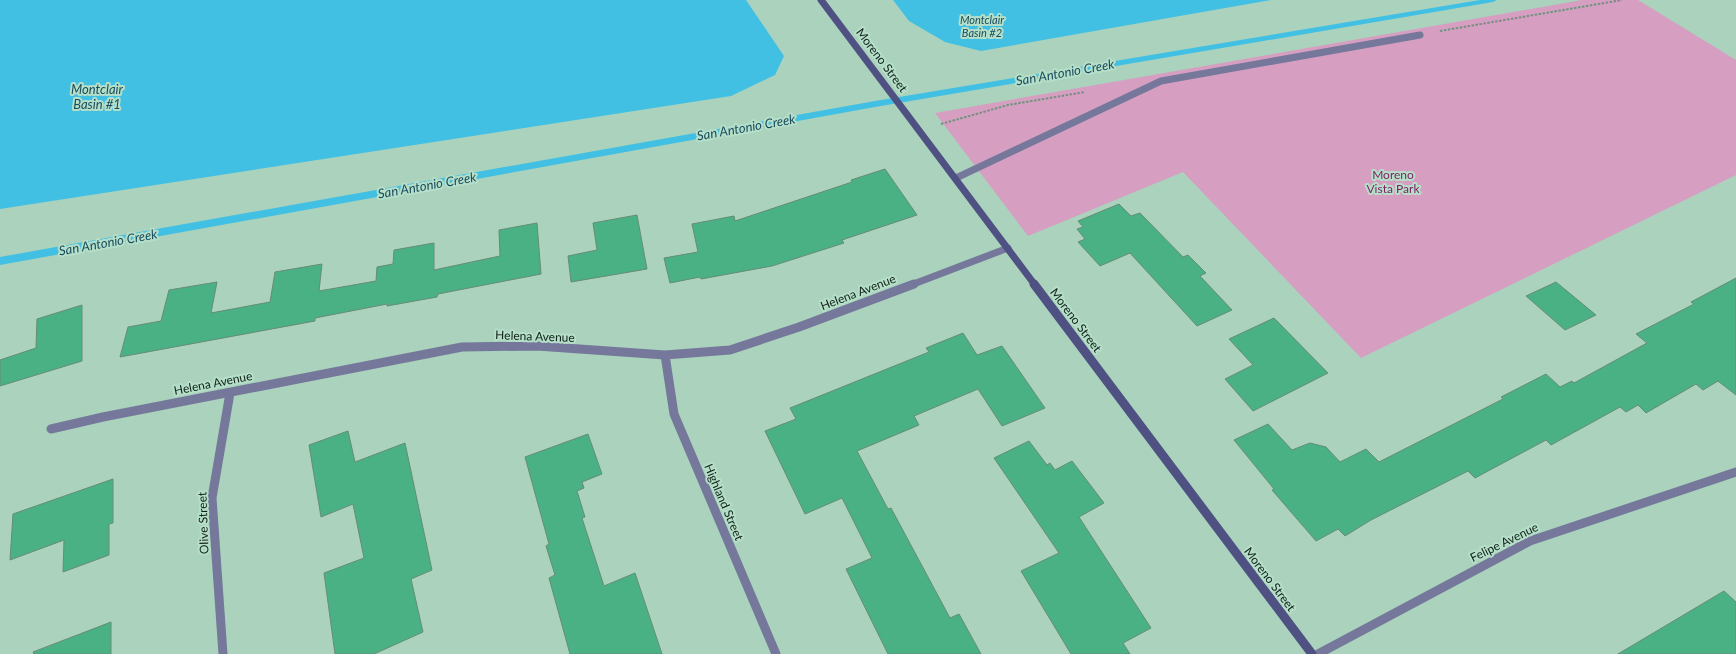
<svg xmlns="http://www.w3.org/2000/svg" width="1736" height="654" viewBox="0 0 1736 654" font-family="Lato,sans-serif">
<rect width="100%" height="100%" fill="#aad2bc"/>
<path fill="#d69fc2" d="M1582,0H1638L1736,60V175L1361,358L1183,172L1028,236L935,113Z"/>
<path fill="#42c0e4" d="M0,0H746L784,56L775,75L731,96L0,209Z
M893,0H1271L981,51L945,42L909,21Z"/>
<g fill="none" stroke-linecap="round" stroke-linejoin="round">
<path fill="#42c0e4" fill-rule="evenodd" d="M1480,0H1497L1493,2L875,107L0,265V257L875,101Z"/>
</g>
<path fill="#49b183" stroke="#668c78" d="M885,169L917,215L842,240L844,243L772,266L701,279L700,277L670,283L664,258L698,252L692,224L734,216L735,221L852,182L851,180Z
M1119,204L1131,216L1140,213L1183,257L1188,255L1206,273L1200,276L1232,310L1197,326L1130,253L1100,266L1078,242L1085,239L1077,229L1083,227L1078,221Z
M637,215L647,269L571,282L568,256L597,250L593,223Z
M537,223L541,274L438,294L437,297L387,306V304L315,318V321L120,357L128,327L161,321L169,290L217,282L211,313L270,302L275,272L322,264L319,291L376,281L377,267L393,264L394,250L434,243V270L500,256L499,230Z
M1736,278V395L1718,381L1703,390L1696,384L1646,413L1638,405L1626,412L1620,407L1551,445L1546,440L1475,478L1468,471L1371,520L1345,536L1338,529L1316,541L1272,490L1274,489L1234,440L1268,424L1292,450L1310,443L1326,447L1340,462L1366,449L1379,462L1503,399L1501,397L1546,374L1560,387L1572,381L1574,383L1647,343L1636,334L1694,304L1691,302Z
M1556,282L1596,315L1565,330L1526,296Z
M82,305V361L0,386V360L36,348L37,319Z
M1274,318L1328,373L1253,411L1225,379L1253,365L1229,339Z
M963,333L977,355L1002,346L1045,408L1002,426L978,389L914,416L919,425L857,451L888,509L891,508L950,618L959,614L981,654H888L846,569L872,558L842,498L805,514L765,431L796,419L790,408L929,352L926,348Z
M348,431L355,462L405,443L432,570L411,579L423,632L374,654H335L324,573L364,558L353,504L321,517L309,445Z
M588,434L602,474L582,482L584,488L577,491L585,517L582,518L604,586L635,573L662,654H570L549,578L555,575L546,546L549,544L525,457Z
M1029,441L1047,465L1050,463L1055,470L1072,461L1104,503L1079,517L1151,628L1123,643L1130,654H1071L1021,571L1059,553L994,458Z
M113,479V523L109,524V555L63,572L64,540L10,560L13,514Z
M1724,591L1736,602V654H1618Z
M111,622V654H34L33,652Z"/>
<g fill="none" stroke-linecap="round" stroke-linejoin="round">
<path stroke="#729180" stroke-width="2" stroke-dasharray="2.5 1.5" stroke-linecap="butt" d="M1440,31L1622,0
M941,124L1008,105L1085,92"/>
<path stroke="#75789b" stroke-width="7" d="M956,178L1161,81L1420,35"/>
<path stroke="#75789b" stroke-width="7" d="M911,285L1008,248"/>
<path stroke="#75789b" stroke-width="9" d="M665,355L674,414L776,654
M51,429L103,417L462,347L537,346L665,355L730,350L799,327L914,284
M223,654L212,498L230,393
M1318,654L1530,541L1736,472"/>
<path stroke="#505183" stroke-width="7" d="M821,0L1035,285"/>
<path stroke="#505183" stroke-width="9" d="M1034,284L1312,654"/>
</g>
<g text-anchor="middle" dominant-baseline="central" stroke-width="4" stroke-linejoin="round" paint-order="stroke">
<g font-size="11" font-style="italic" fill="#184c5c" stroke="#b6dfc9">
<text x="982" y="19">Montclair<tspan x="982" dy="13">Basin #2</tspan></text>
</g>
<g font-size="12" fill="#112119" stroke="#b6dfc9">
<text transform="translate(882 60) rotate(53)">Moreno Street</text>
<text transform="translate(858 292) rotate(-21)">Helena Avenue</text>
<text transform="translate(1076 320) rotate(53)">Moreno Street</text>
<text transform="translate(535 336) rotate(2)">Helena Avenue</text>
<text transform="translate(213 383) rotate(-11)">Helena Avenue</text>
<text transform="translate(724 502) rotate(67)">Highland Street</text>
<text transform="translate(203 523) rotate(-92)">Olive Street</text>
<text transform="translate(1504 542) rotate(-26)">Felipe Avenue</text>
<text transform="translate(1270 579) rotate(53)">Moreno Street</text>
</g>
<g font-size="12" fill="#7c1d62" stroke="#b6dfc9">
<text x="1393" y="174">Moreno<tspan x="1393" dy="14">Vista Park</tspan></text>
</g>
<g font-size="13" font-style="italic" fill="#184c5c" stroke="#b6dfc9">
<text transform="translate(1065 72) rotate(-10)">San Antonio Creek</text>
<text x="97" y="89">Montclair<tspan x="97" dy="15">Basin #1</tspan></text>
<text transform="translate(746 127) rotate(-10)">San Antonio Creek</text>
<text transform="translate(427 185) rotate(-10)">San Antonio Creek</text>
<text transform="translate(108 242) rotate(-10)">San Antonio Creek</text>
</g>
</g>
</svg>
